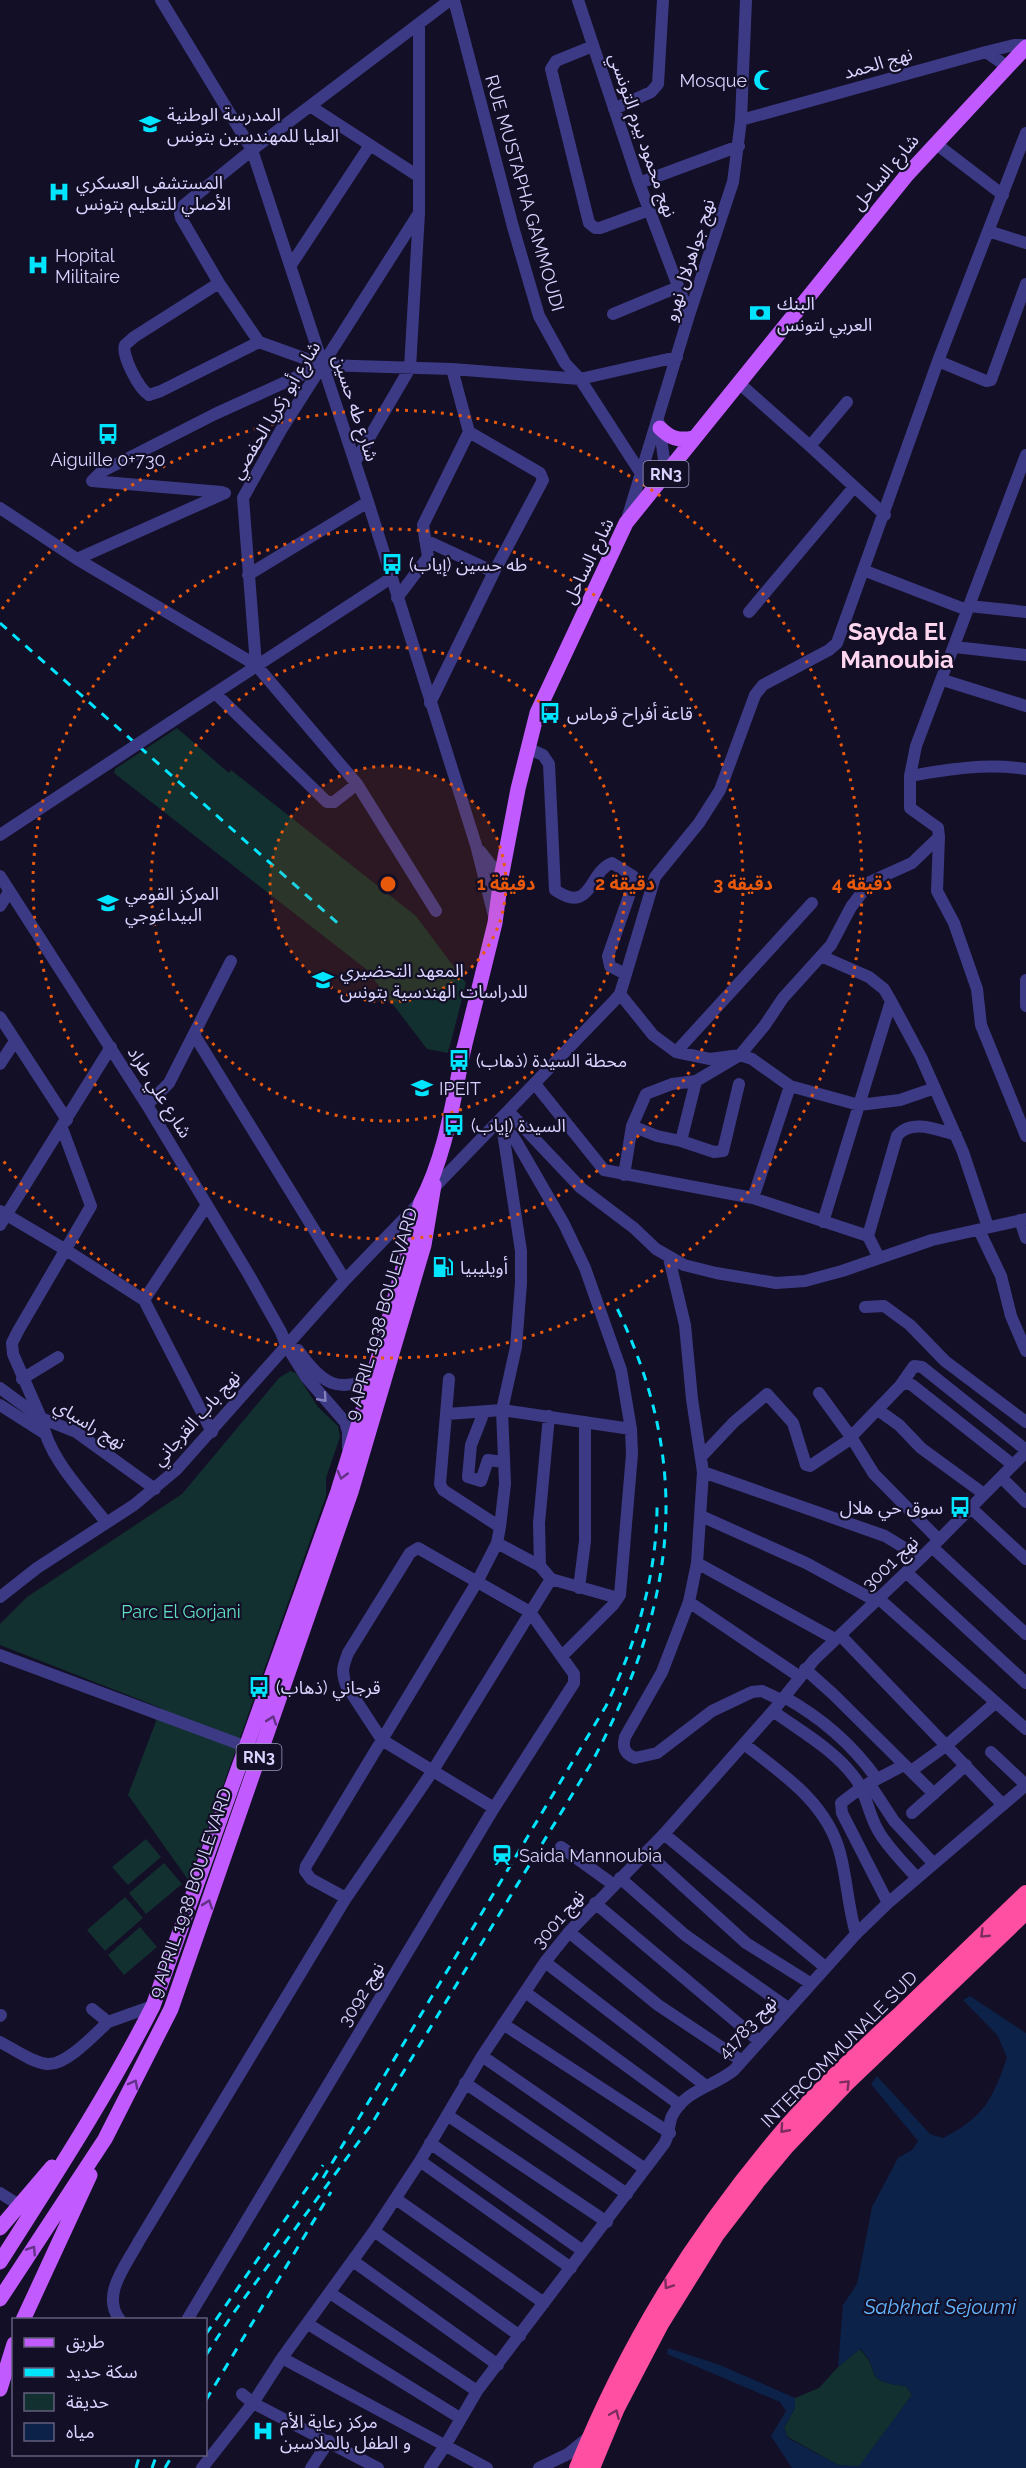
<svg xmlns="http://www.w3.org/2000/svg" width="1026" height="2468" viewBox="0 0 1026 2468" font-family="Raleway,'Noto Sans Arabic',sans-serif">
<rect width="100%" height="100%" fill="#130f26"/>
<path fill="#12302f" d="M177,728L229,773L231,770L416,916L466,983L448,1053L427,1049L366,969L114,773L115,769Z
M290,1371L296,1373L318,1407L338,1426L340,1437L326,1478V1496L189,1881L128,1795L161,1708L0,1645V1624L27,1597L182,1494L279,1378Z
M146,1839L161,1857L128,1885L112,1867Z
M164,1863L182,1884L146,1914L129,1893Z
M125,1897L143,1918L105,1951L87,1930Z
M140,1927L157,1947L124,1975L108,1955Z
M859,2349C884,2371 859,2381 906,2386L912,2395L859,2467L838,2465L788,2437L784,2428L795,2408V2398L819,2388L838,2367Z"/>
<path fill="#0c2248" d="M970,1996L1026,2033V2468H792L771,2436L786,2411L780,2402L667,2354L668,2348L720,2365L795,2398V2408L784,2428L788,2438L838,2465L859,2466L912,2395L906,2386C859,2381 884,2371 860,2349L838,2367L843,2305L857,2284L872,2207L898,2158L912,2150L918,2141L871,2084L877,2076L930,2134L943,2138C984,2117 992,2100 1007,2058L998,2036L963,2000Z"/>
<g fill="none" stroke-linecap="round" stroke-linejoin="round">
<path stroke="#3d3a85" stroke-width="12" d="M161,0L252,150L368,502L476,845L494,916
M450,0L252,150L184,205L180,213L181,218L219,283L259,342L323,365L452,369L580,379L677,357
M454,0L513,227L539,316L565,363L580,379L642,475
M578,0L639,183L689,315
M593,46L556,61L551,69L589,223L595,228H600L649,210
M986,52L1008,67
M310,106L418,176
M614,109L651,92L658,84L663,0
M741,120L986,52L1014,45H1026
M935,143L1003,195
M639,183L739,146
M988,231L1026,243
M291,265L370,145
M219,283L134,337L125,345C121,355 139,389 149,395L161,391L259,342
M613,314L678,287
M938,361L986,381L991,380L1026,284
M740,384L810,446L885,515
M659,423L666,474
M810,446L847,402
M355,462L410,368L419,213V24
M92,481L101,472L215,414L323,365
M92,481L222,492
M0,508L77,559L256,665L357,784L436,911
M628,516L689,315L733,182L741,120L746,0
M425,540L494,572
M77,559L225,493
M863,570L967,610
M248,575L368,502
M397,598L428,557L423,525L469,432
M969,606L1026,612
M749,612L854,487
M955,647L1026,655
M256,665L243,498L281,430L419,213
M943,680L1026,706
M215,693L327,802H334L357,784
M430,703L494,572L543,480L540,473L469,432L452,369
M171,722L391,578
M527,748L543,755L549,764L555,890C592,915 588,872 612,863L633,876L635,879L608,956L610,966L625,974
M910,776C950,769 986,763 1026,769
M0,835L109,763
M939,837L937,891L954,923L977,989L981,1025L1026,1136
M480,851L501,878
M0,876L147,1105L249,1275L281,1332L286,1345L306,1377L345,1422L348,1432V1448
M0,906L9,892
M821,956L869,977L884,989L891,1001L921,1057L963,1152L988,1227
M1026,980V1006
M620,994L653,1035L676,1052L710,1059L740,1055L752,1059L790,1086L859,1105L900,1100L935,1088
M0,1017L67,1120
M195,1036L345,1280
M676,1052L812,903
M0,1064L15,1041
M535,1084L604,1170L753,1198L868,1236
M147,1105L169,1083L231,961
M509,1112L581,1188L634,1228L656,1249L684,1265L716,1273L776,1283L805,1281L842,1271L932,1240L1026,1219
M632,1126L657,1136L681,1141L696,1081
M62,1128L91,1206L18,1331L12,1343L13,1354L41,1418L76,1432L155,1489
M503,1131L512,1135L516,1141L564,1224L585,1268L621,1370L631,1429L632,1454L620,1595L613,1605L562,1656
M681,1141L714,1152L723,1151L739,1084
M624,1175L632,1126L646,1094L672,1084L696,1081L740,1055L765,1025L783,998L831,945L851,907L870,882L912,863L939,837L938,828L910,808V776L916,746L1026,455
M753,1198L790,1086
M0,1211L66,1250L144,1300L212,1432
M1020,1220L1026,1238
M823,1222L891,1001
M0,1225L111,1047
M979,1230L1001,1276L1011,1316L1026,1351
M669,1258L685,1325L692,1399L703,1472L697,1563L689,1602L662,1672L625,1737C622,1748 625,1754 635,1758L657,1753L712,1711L752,1692L762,1691L781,1700
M879,1258L868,1236L897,1136C911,1118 938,1130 956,1135
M144,1300L207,1205
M865,1307L884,1306L910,1325L945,1361L1026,1422
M298,1350C321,1383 338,1396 377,1375
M22,1379L58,1357
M449,1379L440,1484L443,1490L500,1527
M900,1386L914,1366L922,1367L1026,1450
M0,1388L41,1418C49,1459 81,1490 106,1522
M819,1393L851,1437L874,1474L939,1540
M0,1405L44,1433
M878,1410L899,1425L921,1448L984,1494
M484,1412L471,1445L468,1477L481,1481L488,1460L503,1462
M447,1414L502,1410L631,1429
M701,1457L734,1422L767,1394L793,1423L806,1465L810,1466L846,1442L900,1386L905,1383L912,1385L1013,1465
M703,1472L885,1536L921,1558
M1001,1477L1026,1502
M971,1508L1026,1559
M701,1516L806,1563L876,1601
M497,1543L540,1566L551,1579L618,1598
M932,1547L1026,1634
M697,1563L835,1639
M540,1566L539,1523L549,1416
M906,1572L1026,1683
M579,1588L585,1541V1422
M0,1597L37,1568L134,1505L176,1470L345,1280L614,1001L620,994L655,877L699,823L720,790L755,695L763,685L829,650L837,643L938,361L1026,133
M878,1598L1026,1729
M689,1602L800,1677
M840,1635L1003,1805
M0,1655L247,1747
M805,1669L833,1694L934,1794
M784,1697C822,1718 852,1744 877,1779
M773,1711C800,1731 835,1750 855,1778C867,1793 868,1815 879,1832C889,1849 904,1863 917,1878
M744,1744C783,1774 827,1803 840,1853C847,1879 848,1907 856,1934
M911,1771L947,1745L995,1703
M869,1783L894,1821L933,1863
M912,1813L966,1765
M664,1834L825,1967
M561,1847L614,1885
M646,1852L746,1943L810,1983
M620,1878L685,1935L788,2008
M346,1898L311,1879L305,1871L306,1866L477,1582L497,1543L500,1527L505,1484L502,1410L516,1347L521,1283V1251L501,1119
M595,1903L759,2041
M888,1903L842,1813L841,1803L862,1787L904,1765
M569,1932L658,2005L742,2061
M545,1962L706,2086
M525,1992L680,2105
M92,2009L108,2022L153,2006
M0,2016L1,2015
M503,2024L670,2133
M0,2042C14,2049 31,2062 47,2064C66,2066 95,2034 108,2022
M482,2056L645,2169
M465,2083L627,2194
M447,2115L607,2222
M430,2143L583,2251
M420,2161L571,2268
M0,2193L19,2205
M396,2199L544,2303
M374,2231L520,2336
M353,2261L498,2365
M330,2293L477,2391
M120,2320C100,2295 127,2264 139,2241L346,1898L432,1772L551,1579
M187,2320L494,1808L574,1683V1674L530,1612L418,1548L410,1553L348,1653C343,1666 341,1671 346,1685L382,1740L494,1808
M308,2324L460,2418
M282,2358L487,2468
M242,2394L253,2403L378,2468
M202,2468L253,2403L282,2358L374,2231L420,2161L482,2056L545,1962L569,1932L664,1834L773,1711L814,1660L921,1558L1026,1452
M311,2468L329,2441
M430,2468L445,2446L477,2391L664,2144C670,2135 668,2125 672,2116C686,2089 713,2087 734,2070L856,1934L888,1903L1026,1785L991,1752
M539,2468L568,2454L589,2437"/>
<path stroke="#c25bff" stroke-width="15" d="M660,428C670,438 678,441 693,438
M478,992L495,923L501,878L518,789L537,713L626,523L906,176L1026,47
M0,2228L52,2167
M0,2262C54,2177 107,2096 153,2006L338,1491L373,1377L421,1202C446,1155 453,1100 464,1048
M0,2299L105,2139L171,2009L351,1492L424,1245L434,1185
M23,2320L90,2175
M0,2389L14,2344"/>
<path stroke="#ff4fa3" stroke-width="16" d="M577,2468C627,2345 691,2241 776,2139C814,2093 858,2053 901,2013C943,1973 984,1933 1026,1893
M592,2468L617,2408L661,2324L717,2234L757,2182L787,2146L847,2083L1026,1912"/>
<path stroke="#00e5ff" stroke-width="3" stroke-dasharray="9 8" stroke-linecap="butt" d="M0,623L341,926
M323,2178L606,1706C637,1641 658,1573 657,1500
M206,2334L323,2165
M206,2355L232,2315L371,2125L592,1762C676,1604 695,1468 615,1304
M206,2400L331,2192
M136,2468L140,2454
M152,2468L157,2454
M165,2468L173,2454"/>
<path stroke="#3d3a85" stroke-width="12" d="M109,763L171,722"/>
<path stroke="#c25bff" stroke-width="15" d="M464,1048L478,992"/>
</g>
<defs><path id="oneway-chevron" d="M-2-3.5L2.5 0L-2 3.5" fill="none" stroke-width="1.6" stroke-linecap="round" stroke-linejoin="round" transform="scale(1.5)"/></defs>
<use stroke="#837fbc" href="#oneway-chevron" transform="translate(323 1398) rotate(48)"/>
<g stroke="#623188">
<use href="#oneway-chevron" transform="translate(342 1475) rotate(105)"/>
<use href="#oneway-chevron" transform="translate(272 1720) rotate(-71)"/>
<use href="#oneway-chevron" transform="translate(208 1904) rotate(-71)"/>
<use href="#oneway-chevron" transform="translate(134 2084) rotate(-62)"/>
<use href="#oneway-chevron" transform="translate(32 2250) rotate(-57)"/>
</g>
<g stroke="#7d2c5e">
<use href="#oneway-chevron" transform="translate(984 1934) rotate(136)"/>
<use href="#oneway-chevron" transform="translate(846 2084) rotate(-45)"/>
<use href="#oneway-chevron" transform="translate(784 2129) rotate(132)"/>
<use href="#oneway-chevron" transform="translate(668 2285) rotate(124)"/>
<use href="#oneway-chevron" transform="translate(615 2414) rotate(-67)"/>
</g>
<circle cx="388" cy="884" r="118" fill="#e8590c" fill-opacity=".12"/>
<g fill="none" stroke="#e8590c" stroke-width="3" stroke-dasharray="3 6">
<circle cx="388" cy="884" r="118"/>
<circle cx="388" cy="884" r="237"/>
<circle cx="388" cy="884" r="355"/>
<path d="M2 609A474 474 0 1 1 2 1159"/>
</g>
<defs>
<symbol id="mosque-bare" viewBox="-9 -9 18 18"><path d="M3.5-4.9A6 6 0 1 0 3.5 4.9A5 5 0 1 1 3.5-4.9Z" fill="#00e5ff" stroke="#130f26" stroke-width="2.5" paint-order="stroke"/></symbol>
<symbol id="university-bare" viewBox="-9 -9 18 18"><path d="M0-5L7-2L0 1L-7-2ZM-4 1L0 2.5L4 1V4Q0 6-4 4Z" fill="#00e5ff" stroke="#130f26" stroke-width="2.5" paint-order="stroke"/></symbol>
<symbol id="hospital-bare" viewBox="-9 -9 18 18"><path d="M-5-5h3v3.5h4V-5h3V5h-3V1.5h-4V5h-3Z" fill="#00e5ff" stroke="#130f26" stroke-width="2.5" paint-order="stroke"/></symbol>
<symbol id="bank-bare" viewBox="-9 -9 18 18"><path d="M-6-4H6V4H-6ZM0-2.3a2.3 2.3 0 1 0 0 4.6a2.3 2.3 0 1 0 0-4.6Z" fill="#00e5ff" stroke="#130f26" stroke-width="2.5" paint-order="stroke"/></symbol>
<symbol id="bus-bare" viewBox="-9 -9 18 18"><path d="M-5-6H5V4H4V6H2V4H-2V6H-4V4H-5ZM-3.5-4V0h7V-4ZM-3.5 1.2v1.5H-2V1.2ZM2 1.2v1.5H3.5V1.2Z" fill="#00e5ff" stroke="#130f26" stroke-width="2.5" paint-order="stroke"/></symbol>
<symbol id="fuel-bare" viewBox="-9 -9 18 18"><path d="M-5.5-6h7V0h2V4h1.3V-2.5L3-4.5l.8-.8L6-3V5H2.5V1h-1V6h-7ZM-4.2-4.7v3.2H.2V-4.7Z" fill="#00e5ff" stroke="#130f26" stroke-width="2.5" paint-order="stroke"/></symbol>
<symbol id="station-bare" viewBox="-9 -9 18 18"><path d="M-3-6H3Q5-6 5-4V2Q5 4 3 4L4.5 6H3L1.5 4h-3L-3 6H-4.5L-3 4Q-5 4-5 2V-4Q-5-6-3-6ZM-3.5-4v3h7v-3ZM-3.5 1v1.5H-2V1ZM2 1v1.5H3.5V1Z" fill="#00e5ff" stroke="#130f26" stroke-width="2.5" paint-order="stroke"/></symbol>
</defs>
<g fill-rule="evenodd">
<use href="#mosque-bare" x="749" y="65" width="30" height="30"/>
<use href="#university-bare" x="135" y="109" width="30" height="30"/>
<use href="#hospital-bare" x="44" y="177" width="30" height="30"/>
<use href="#hospital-bare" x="23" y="250" width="30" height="30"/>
<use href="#bank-bare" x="745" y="298" width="30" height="30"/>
<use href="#bus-bare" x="93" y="419" width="30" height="30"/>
<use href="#bus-bare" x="377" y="549" width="30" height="30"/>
<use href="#bus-bare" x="535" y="698" width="30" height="30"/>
<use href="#university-bare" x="93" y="888" width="30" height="30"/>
<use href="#university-bare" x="308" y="965" width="30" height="30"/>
<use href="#bus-bare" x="444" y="1045" width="30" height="30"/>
<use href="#university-bare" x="407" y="1073" width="30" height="30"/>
<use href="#bus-bare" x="439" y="1110" width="30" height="30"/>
<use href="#fuel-bare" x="428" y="1252" width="30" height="30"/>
<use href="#bus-bare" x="945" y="1492" width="30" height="30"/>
<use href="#bus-bare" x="244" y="1672" width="30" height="30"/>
<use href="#station-bare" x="487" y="1840" width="30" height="30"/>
<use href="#hospital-bare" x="248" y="2416" width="30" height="30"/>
</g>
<g text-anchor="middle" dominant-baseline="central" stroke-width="4.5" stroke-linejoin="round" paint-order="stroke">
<g fill="#130f26" stroke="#9e99be" stroke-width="1.5">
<rect x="643.5" y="461" width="45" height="26" rx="4.5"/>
<rect x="236.5" y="1744" width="45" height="26" rx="4.5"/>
</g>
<g font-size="16" font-weight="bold" fill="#d9d4ff">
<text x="666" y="474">RN3</text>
<text x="259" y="1757">RN3</text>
</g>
<g font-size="18" fill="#d9d4ff" stroke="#130f26">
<text transform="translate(878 63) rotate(-16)">نهج الحمد</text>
<text transform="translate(643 135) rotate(71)">نهج محمود بيرم التونسي</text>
<text transform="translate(885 172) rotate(-50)">شارع الساحل</text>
<text transform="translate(525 193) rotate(74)">RUE MUSTAPHA GAMMOUDI</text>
<text transform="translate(689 260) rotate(-72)">نهج جواهرلال نهرو</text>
<text transform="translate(356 408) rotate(72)">شارع طه حسين</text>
<text transform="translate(275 410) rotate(-59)">شارع أبو زكريا الحفصي</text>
<text transform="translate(588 561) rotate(-64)">شارع الساحل</text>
<text transform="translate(160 1092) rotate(58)">شارع علي طراد</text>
<text transform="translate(381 1314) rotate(-74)">9 APRIL 1938 BOULEVARD</text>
<text transform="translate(196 1418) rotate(-48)">نهج باب القرجاني</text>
<text transform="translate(90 1424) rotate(31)">نهج راسباي</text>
<text transform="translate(890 1563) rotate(-44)">نهج 3001</text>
<text transform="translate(190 1893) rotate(-71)">9 APRIL 1938 BOULEVARD</text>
<text transform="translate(558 1919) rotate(-50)">نهج 3001</text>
<text transform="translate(361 1994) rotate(-59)">نهج 3092</text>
<text transform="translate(747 2027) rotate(-48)">نهج 41783</text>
<text transform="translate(839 2049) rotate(-45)">INTERCOMMUNALE SUD</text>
</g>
<g font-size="18" fill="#d9d4ff" stroke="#130f26" text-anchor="start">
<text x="747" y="80" text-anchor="end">Mosque</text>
<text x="167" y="114">المدرسة الوطنية<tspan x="167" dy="21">العليا للمهندسين بتونس</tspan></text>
<text x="76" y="182">المستشفى العسكري<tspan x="76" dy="21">الأصلي للتعليم بتونس</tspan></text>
<text x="55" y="255">Hopital<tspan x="55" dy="21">Militaire</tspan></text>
<text x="777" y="303">البنك<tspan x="777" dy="21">العربي لتونس</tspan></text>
<text x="108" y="459" text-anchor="middle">Aiguille 0+730</text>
<text x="409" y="564">طه حسين (إياب)</text>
<text x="567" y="713">قاعة أفراح قرماس</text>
<text x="125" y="893">المركز القومي<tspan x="125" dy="21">البيداغوجي</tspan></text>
<text x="340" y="970">المعهد التحضيري<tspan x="340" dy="21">للدراسات الهندسية بتونس</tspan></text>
<text x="476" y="1060">محطة السيدة (ذهاب)</text>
<text x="439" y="1088">IPEIT</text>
<text x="471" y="1125">السيدة (إياب)</text>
<text x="460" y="1267">أويليبيا</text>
<text x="943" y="1507" text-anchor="end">سوق حي هلال</text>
<text x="276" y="1687">قرجاني (ذهاب)</text>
<text x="519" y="1855">Saida Mannoubia</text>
<text x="280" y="2421">مركز رعاية الأم<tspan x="280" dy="21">و الطفل بالملاسين</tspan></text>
</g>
<g font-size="18" fill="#5fe0c0" stroke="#130f26">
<text x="181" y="1611">Parc El Gorjani</text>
</g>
<g font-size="20" font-style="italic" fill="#62b6ff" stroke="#130f26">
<text x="940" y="2307">Sabkhat Sejoumi</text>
</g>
<g font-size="24" font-weight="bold" fill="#ffd6f0" stroke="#130f26">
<text x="897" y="631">Sayda El<tspan x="897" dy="28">Manoubia</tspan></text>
</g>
</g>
<circle cx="388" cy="884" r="9" fill="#e8590c" stroke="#130f26" stroke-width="3"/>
<g font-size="18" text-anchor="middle" font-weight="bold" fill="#e8590c" stroke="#130f26" stroke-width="4.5" stroke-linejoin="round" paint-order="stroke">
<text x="506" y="890">1 دقيقة</text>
<text x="625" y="890">2 دقيقة</text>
<text x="743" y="890">3 دقيقة</text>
<text x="862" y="890">4 دقيقة</text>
</g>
<rect x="12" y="2318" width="195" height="138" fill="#130f26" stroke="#625e7d" stroke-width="1.5"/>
<rect x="24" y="2338" width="30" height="9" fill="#c25bff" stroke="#625e7d" stroke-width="1.5"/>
<text x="66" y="2348" font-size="18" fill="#d9d4ff">طريق</text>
<rect x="24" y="2368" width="30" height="9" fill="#00e5ff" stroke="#625e7d" stroke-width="1.5"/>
<text x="66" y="2378" font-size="18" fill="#d9d4ff">سكة حديد</text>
<rect x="24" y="2393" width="30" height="18" fill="#12302f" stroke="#625e7d" stroke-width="1.5"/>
<text x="66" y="2408" font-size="18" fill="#d9d4ff">حديقة</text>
<rect x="24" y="2423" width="30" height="18" fill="#0c2248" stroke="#625e7d" stroke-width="1.5"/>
<text x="66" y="2438" font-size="18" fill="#d9d4ff">مياه</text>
</svg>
